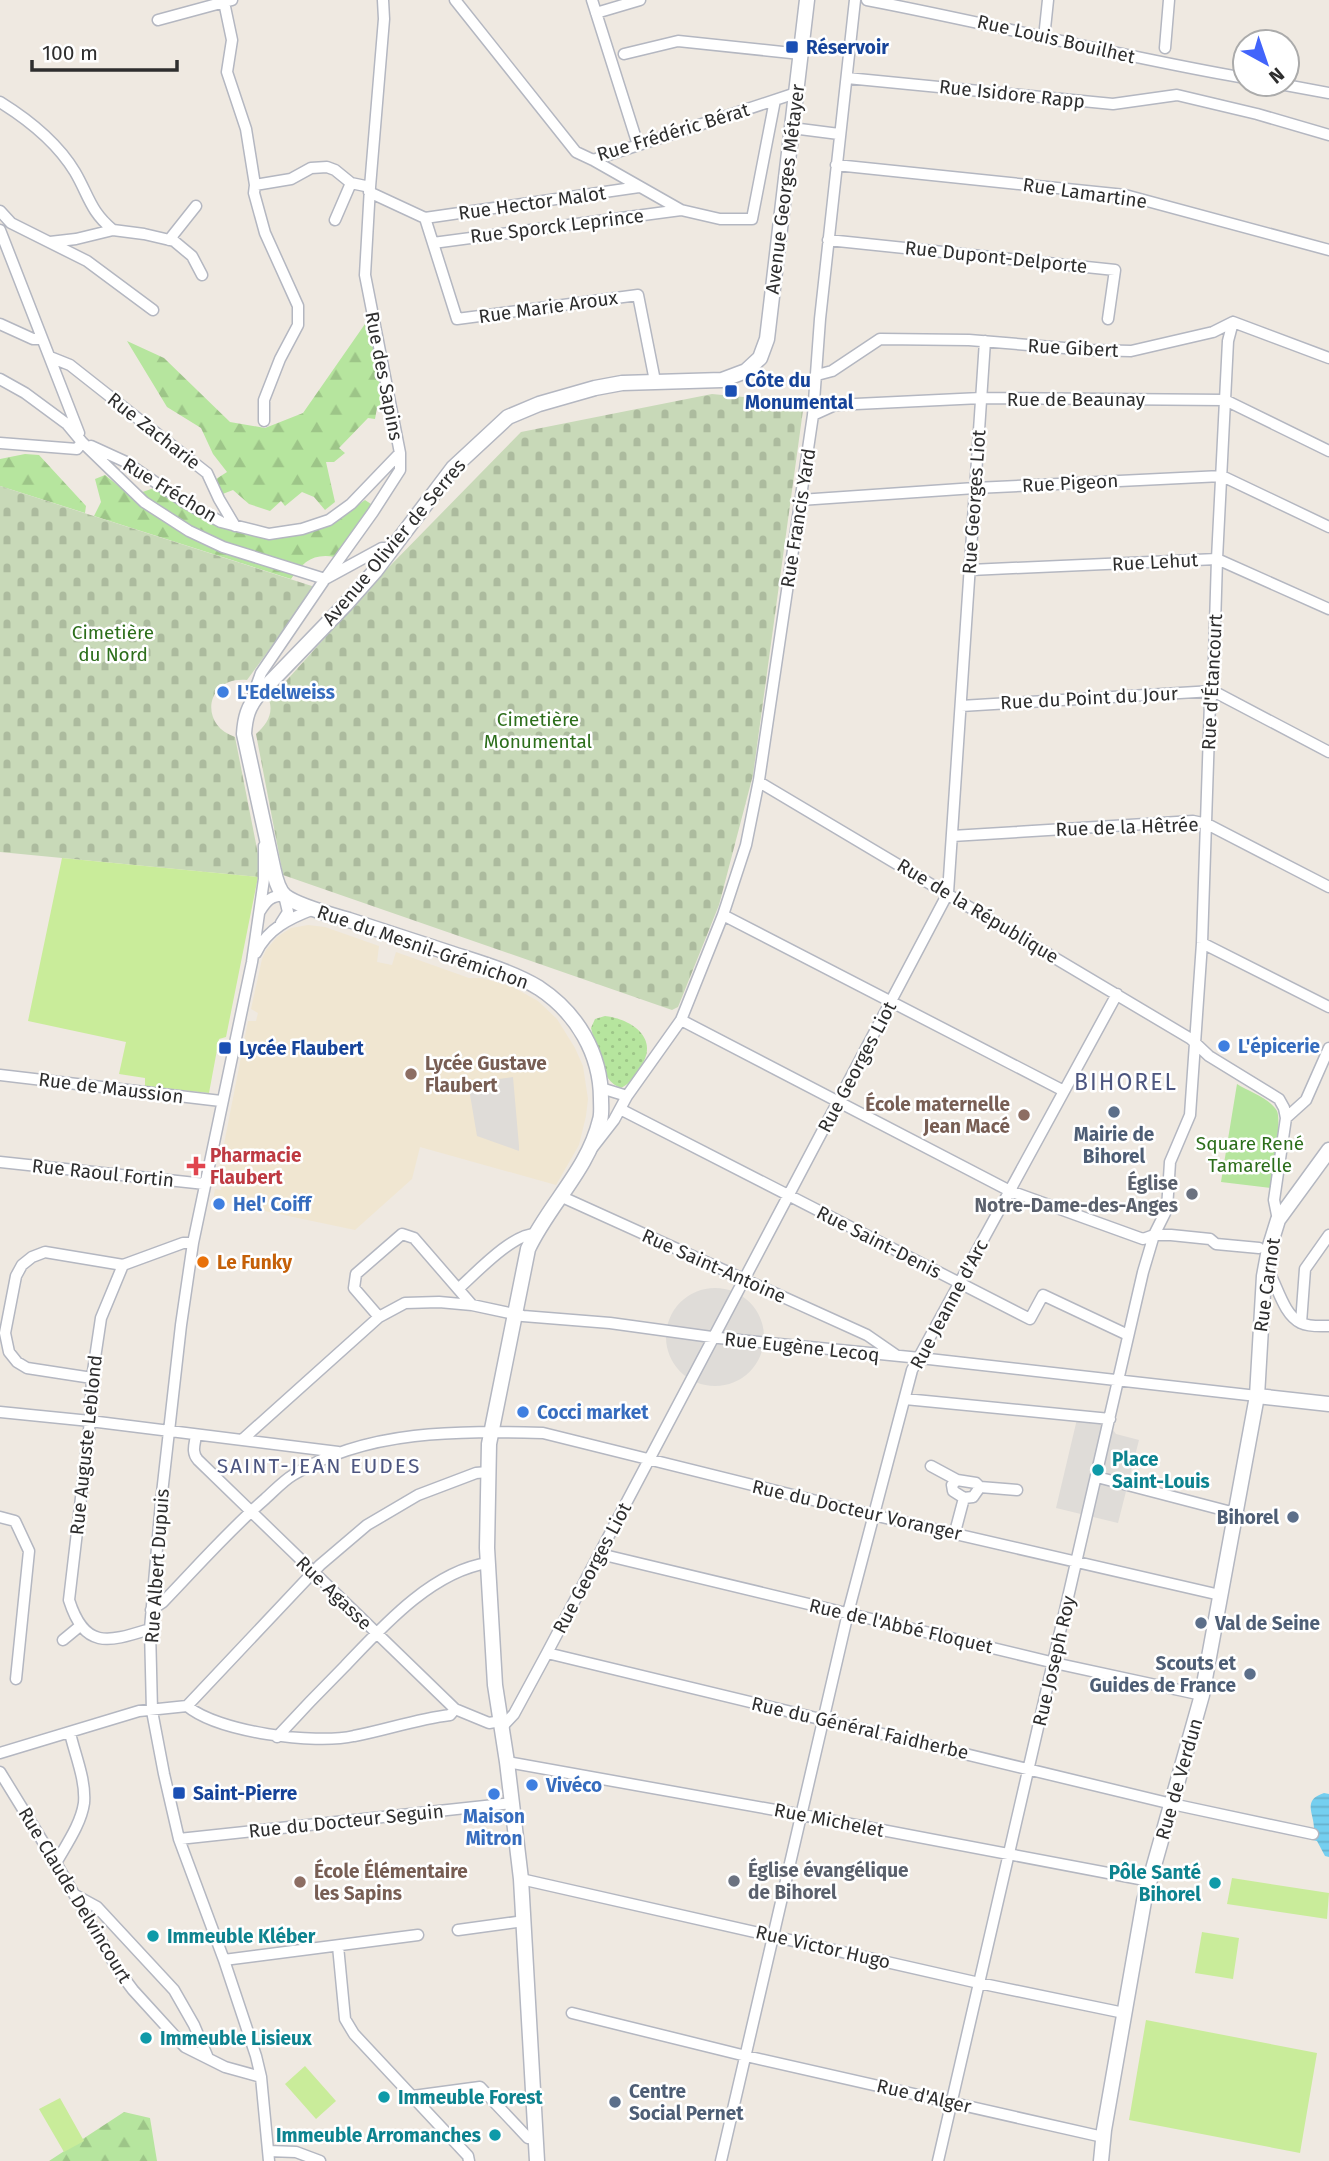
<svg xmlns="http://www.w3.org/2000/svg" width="1329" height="2161" viewBox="0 0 1329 2161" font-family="'Fira Sans',sans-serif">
<defs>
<pattern id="grass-dots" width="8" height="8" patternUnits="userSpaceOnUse" patternTransform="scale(1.75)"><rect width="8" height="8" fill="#b6e59e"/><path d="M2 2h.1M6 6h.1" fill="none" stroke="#9dc588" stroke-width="1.8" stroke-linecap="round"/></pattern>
<pattern id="forest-firs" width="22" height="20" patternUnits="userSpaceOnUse" patternTransform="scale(1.75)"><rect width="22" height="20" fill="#b6e59e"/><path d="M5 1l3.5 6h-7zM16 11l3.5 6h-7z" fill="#9dc588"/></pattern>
<pattern id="cemetery-stones" width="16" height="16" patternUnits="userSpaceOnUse" patternTransform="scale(1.75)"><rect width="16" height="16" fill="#c8d9b8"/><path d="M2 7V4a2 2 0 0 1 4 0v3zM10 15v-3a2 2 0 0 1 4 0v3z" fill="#acbb9e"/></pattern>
<pattern id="water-rules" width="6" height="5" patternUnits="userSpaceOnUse" patternTransform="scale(1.75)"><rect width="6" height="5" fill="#75cff0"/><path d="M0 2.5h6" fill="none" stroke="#66b2ce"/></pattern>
</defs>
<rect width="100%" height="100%" fill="#efe9e1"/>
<path fill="#f0e6d1" d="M308,925L325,927L379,946L377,962L392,965L396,952L469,978H481L511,986L538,1001L557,1019L575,1048L583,1066L588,1099L586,1116L579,1145L556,1185L420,1147L412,1179L355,1230L213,1200L215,1189L221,1190L222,1181L217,1180L248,1021H256L258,1013L251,1009L262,959L266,950L277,937L291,928Z"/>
<path fill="url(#grass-dots)" d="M605,1016C632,1019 661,1039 640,1068C634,1077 631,1083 621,1088C600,1081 596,1046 591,1028L595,1019Z"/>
<path fill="url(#forest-firs)" d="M365,324L378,362L384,406L377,408L375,419L368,418L339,448L345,453L334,462H326L335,502L325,510L314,497L302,492L285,506L281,501L270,511L249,504L233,490L220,495L213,481L227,472L213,454L201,428L167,407L127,341L164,358L230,422L265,428L303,413Z
M25,454L39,455L86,506L85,513L0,486V459Z
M105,475L131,496L154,488L219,527L265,538L289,537L331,524L365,500L374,506L335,557C313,553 303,562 291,579L94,516L101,502L95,479Z
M124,2112L150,2118L157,2161H49Z"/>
<path fill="url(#cemetery-stones)" d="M712,394L804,403L753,775L719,905L678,1007L672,1010L283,875L256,734C266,725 274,714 269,700L385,571L521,432Z
M0,486L315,587L247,680C206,676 198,725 235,737L259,859L258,877L0,852Z"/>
<path fill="#b6e59e" d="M1237,1084C1248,1091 1271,1099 1277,1111C1282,1123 1272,1173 1271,1188L1221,1182Z"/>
<path fill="#c9ec9a" d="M62,858L258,877L226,1037L219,1039L209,1093L145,1086V1078L119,1074L126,1042L28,1021Z
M1232,1878L1329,1893L1327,1919L1227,1904Z
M1202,1932L1239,1938L1233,1979L1195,1973Z
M1146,2020L1317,2053L1300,2153L1129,2120Z
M305,2066L336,2101L316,2119L285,2084Z
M60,2098L84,2141L64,2152L39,2109Z"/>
<path fill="#dfdcd8" d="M513,1077L519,1146V1151L477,1136L468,1083Z
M666 1337a49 49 0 1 1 98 0a49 49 0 1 1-98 0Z
M1102,1415L1116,1434L1139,1440L1118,1523L1056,1508L1077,1419Z"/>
<path fill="url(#water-rules)" d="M1324,1793L1329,1794V1857L1325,1856L1317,1841L1313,1840C1313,1839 1314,1829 1314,1828C1314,1813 1302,1800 1324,1793Z"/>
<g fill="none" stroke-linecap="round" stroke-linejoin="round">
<defs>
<path id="street" d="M455,0L576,152L593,160L796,93
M592,0L638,145
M867,0C993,24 1118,56 1245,78
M224,2L232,40L227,72L246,129L255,185L254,193L265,233L298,306V325L280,359L264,400V421
M596,13L640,0
M158,20L232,0
M1044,38L1048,0
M1165,48L1169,0
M624,54L678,41L801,54
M847,78L1113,104L1177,95L1257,114L1329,135
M1280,84L1329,93
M0,102C29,120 57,142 75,172C89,196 90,211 113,230
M792,128L839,134
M593,160L681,210L720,219H752L775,100
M836,165L1125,195L1329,250
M255,185L291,179L311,168L327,167L335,170L351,183L370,187
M369,192L425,218L457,319L638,295L655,381
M0,211L11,223L87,261L153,310
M425,218L639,187
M335,220L351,183
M0,230L79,433
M169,240L196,206
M828,240L1115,270L1108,319
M50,242L76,239L113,230L144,234L174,241L192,256L202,275
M433,243L681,210
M0,324L33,339H42
M50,357L70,365L207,473L219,499L235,526
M817,375L832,371L880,339L969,340L1089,350L1131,351L1213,332L1233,322L1329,358
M0,379L25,393L67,424L82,442L144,502L189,531L223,547L325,579L382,548H392
M813,415L835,405L981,398L1225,400L1329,451
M0,443L77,449L82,442
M91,446L126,462L184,502L221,522L269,534L302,529L329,520L351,504L400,453
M800,500L975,488L1222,476L1329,527
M970,570L1217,559L1329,609
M252,698L261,673L325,579L373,512L400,470V453L365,275L370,187L384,19L383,0
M961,706L1213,691L1329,752
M759,782L1191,1039L1209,1056L1279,1099L1284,1108L1286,1118L1274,1200L1278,1220
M952,836L1193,821L1207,824L1329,887
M264,846V879L252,962L193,1243L181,1325L161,1502L150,1629L152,1711L164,1774L179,1839L224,1960L256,2056L261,2077L269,2161
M260,911C267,900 271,896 284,895L288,912L281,923
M723,915L1064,1091
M1202,943L1329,1007
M256,953C267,929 290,918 314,909
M681,1020L1010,1191L1143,1239L1154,1235H1171L1210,1239L1216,1244L1259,1248
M0,1075L221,1101
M601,1088L627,1096
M620,1109L1030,1319L1043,1295L1128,1335
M1286,1118L1306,1100L1329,1048
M593,1147L614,1120L627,1096L681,1020L723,915L746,845L759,780L813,415L820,319L855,0
M0,1162L205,1184
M560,1196L867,1335L896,1355
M1265,1270L1269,1272C1278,1288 1284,1315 1301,1323C1309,1327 1320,1326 1329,1326
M458,1289C475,1274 512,1234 535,1234
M379,1317L354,1288L356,1274L402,1234L414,1238L472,1305
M1301,1323L1305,1269L1329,1235
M92,1378L27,1368L17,1362L9,1352L5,1333L16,1276L22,1265L32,1257L45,1252L123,1265
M905,1399L1110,1419
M0,1412L90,1421L338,1452
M196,1435C195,1444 191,1452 198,1460L455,1709L489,1723L501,1721
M243,1439L379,1317L405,1303L439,1302L472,1305L523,1316L610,1323L719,1338L920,1358L1257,1396
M931,1466L957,1480
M1097,1477L1235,1513
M980,1487L1017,1490
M0,1517L15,1521L29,1551L16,1679
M955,1532L964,1498L953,1491L952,1485L957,1480L976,1483L980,1487L973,1497L964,1498
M600,1554L1059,1664L1202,1695
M151,1610L163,1602C196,1568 228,1531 265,1499C274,1491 283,1481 293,1475C367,1429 459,1431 543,1433L873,1515L1220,1595
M150,1629C108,1642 85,1650 69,1600L90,1421L92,1378L101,1318L123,1265L183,1243H193
M63,1640L80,1626
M547,1653L1172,1804L1313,1834
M187,1706L320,1565L367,1525L418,1495L476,1473L488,1472
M502,1727L514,1714L547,1653L948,893L985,341
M277,1737C299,1713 322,1689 345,1666C382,1627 432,1571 488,1563
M0,1753L139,1711L187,1706C218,1732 315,1745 354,1736C386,1730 417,1719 450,1715L455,1709
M507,1762L803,1815L1150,1881
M0,1772L56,1863L118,1970L133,1990L185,2047L225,2067L261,2077
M179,1839L512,1803
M56,1863C66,1845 81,1824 84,1803C86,1780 75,1755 70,1733
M521,1879L979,1983L1124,2013
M75,1895L97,1907L174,1990L194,2025L208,2058
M458,1930L524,1921
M338,1946L345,2019L354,2034L468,2156L469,2161
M224,1960L418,1935
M572,2013L746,2056L1103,2137
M413,2096L480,2087L528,2138L536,2139
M268,2151L296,2152L320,2161
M721,2161L848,1613L912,1370L1117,994
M938,2161L1143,1272L1154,1235L1167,1209L1170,1162L1190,1115L1202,943L1210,702L1213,691L1217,559L1228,341L1233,322"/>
<path id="secondary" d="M1257,1396L1329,1404
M537,2161L521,1879L507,1762L495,1685L487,1548L489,1444L528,1249C549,1204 588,1170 600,1120C602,1114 601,1106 601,1099C601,1054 577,1013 539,988C513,972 480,963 450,953C416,942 383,931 349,920C332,915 298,906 285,896C277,889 275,876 273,867L244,734C245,718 248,706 259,694L345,605L376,570L453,468L508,417L539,404L595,388L622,383L722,380L746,371L760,358L767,339L807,0
M1101,2161L1104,2130L1144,1901L1202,1695L1257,1396L1264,1276L1269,1249L1278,1220L1329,1150"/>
</defs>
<use href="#street" stroke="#b4b7c1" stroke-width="13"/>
<use href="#secondary" stroke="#b4b7c1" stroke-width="17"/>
<use href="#street" stroke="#fff" stroke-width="10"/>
<use href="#secondary" stroke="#fff" stroke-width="14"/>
</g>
<g fill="#1a4fb4" stroke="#fff" stroke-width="2.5">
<rect x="785" y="40" width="14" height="14" rx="3.5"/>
<rect x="724" y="384" width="14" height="14" rx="3.5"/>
<rect x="218" y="1041" width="14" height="14" rx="3.5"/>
<rect x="172" y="1786" width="14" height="14" rx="3.5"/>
</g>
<g fill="#3f7fe0" stroke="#fff" stroke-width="2.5">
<circle cx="223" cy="692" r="7"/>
<circle cx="1224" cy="1046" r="7"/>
<circle cx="219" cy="1204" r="7"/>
<circle cx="523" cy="1412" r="7"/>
<circle cx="532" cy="1785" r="7"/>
<circle cx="494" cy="1794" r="7"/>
</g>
<g fill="#8d6e63" stroke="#fff" stroke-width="2.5">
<circle cx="411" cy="1074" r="7"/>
<circle cx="1024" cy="1115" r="7"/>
<circle cx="300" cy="1882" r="7"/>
</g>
<g fill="#5c6f8a" stroke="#fff" stroke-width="2.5">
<circle cx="1114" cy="1112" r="7"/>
<circle cx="1293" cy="1517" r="7"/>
<circle cx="1201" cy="1623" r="7"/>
<circle cx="1250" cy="1674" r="7"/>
<circle cx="615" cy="2102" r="7"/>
</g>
<path fill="#e0444e" stroke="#fff" stroke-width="2.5" d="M192.5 1155.5h7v7h7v7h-7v7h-7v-7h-7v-7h7z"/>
<g fill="#6b7280" stroke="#fff" stroke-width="2.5">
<circle cx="1192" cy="1194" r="7"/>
<circle cx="734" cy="1881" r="7"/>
</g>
<circle fill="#e8710a" stroke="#fff" stroke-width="2.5" cx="203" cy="1262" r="7"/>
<g fill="#0f9aa8" stroke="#fff" stroke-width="2.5">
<circle cx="1098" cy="1470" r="7"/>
<circle cx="1215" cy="1883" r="7"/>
<circle cx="153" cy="1936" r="7"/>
<circle cx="146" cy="2038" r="7"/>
<circle cx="384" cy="2097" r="7"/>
<circle cx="495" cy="2135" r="7"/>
</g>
<g text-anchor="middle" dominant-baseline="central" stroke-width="5" stroke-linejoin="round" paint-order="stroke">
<g font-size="19" fill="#2e2e2e" stroke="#fff">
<text transform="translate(1056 39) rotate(13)">Rue Louis Bouilhet</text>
<text transform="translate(1012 94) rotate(6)">Rue Isidore Rapp</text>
<text transform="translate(673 132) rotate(-17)">Rue Frédéric Bérat</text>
<text transform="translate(785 189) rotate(-83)">Avenue Georges Métayer</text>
<text transform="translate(1085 193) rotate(8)">Rue Lamartine</text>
<text transform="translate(532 203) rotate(-8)">Rue Hector Malot</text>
<text transform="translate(557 226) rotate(-7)">Rue Sporck Leprince</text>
<text transform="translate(996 257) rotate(6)">Rue Dupont-Delporte</text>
<text transform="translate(548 307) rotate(-8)">Rue Marie Aroux</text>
<text transform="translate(1073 348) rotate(3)">Rue Gibert</text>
<text transform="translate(384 376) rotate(79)">Rue des Sapins</text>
<text x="1076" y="399">Rue de Beaunay</text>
<text transform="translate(154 431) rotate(38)">Rue Zacharie</text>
<text transform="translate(1070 483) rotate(-3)">Rue Pigeon</text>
<text transform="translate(170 490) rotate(31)">Rue Fréchon</text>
<text transform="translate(974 502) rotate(-86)">Rue Georges Liot</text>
<text transform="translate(798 518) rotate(-81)">Rue Francis Yard</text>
<text transform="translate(394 542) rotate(-50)">Avenue Olivier de Serres</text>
<text transform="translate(1155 562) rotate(-3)">Rue Lehut</text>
<text transform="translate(1212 682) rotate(-87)">Rue d'Étancourt</text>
<text transform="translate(1089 698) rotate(-3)">Rue du Point du Jour</text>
<text transform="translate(1127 827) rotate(-2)">Rue de la Hêtrée</text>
<text transform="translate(978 911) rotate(31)">Rue de la République</text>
<text transform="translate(423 947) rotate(19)">Rue du Mesnil-Grémichon</text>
<text transform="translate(857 1067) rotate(-62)">Rue Georges Liot</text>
<text transform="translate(111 1088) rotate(7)">Rue de Maussion</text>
<text transform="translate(103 1173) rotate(6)">Rue Raoul Fortin</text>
<text transform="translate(879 1242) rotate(27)">Rue Saint-Denis</text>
<text transform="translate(714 1266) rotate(24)">Rue Saint-Antoine</text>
<text transform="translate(1267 1285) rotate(-82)">Rue Carnot</text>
<text transform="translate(949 1304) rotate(-62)">Rue Jeanne d'Arc</text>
<text transform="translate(802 1347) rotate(6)">Rue Eugène Lecoq</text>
<text transform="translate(86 1445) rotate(-84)">Rue Auguste Leblond</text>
<text transform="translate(857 1510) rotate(13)">Rue du Docteur Voranger</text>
<text transform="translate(157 1566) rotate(-86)">Rue Albert Dupuis</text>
<text transform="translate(592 1568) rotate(-62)">Rue Georges Liot</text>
<text transform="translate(334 1593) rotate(44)">Rue Agasse</text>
<text transform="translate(901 1626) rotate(13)">Rue de l'Abbé Floquet</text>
<text transform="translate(1054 1661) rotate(-77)">Rue Joseph Roy</text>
<text transform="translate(860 1728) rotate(13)">Rue du Général Faidherbe</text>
<text transform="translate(1179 1779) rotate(-74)">Rue de Verdun</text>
<text transform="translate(829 1820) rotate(11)">Rue Michelet</text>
<text transform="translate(346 1821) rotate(-6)">Rue du Docteur Seguin</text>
<text transform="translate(75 1895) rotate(59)">Rue Claude Delvincourt</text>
<text transform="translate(823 1947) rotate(13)">Rue Victor Hugo</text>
<text transform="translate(924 2096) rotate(13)">Rue d'Alger</text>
</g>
<g font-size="19" font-weight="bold" fill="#164399" stroke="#fff" text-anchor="start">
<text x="806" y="47">Réservoir</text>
<text x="745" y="380">Côte du<tspan x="745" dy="22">Monumental</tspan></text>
<text x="239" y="1048">Lycée Flaubert</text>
<text x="193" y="1793">Saint-Pierre</text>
</g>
<g font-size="19" fill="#2c6e1b" stroke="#fff">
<text x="113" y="632">Cimetière<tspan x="113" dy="22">du Nord</tspan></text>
<text x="538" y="719">Cimetière<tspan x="538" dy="22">Monumental</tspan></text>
<text x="1250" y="1143">Square René<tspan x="1250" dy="22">Tamarelle</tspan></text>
</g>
<g font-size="19" font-weight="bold" fill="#366cbe" stroke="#fff" text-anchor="start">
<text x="237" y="692">L'Edelweiss</text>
<text x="1238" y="1046">L'épicerie</text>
<text x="233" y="1204">Hel' Coiff</text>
<text x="537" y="1412">Cocci market</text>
<text x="546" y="1785">Vivéco</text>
<text x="494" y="1816" text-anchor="middle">Maison<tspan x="494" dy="22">Mitron</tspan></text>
</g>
<g font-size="19" font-weight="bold" fill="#785e54" stroke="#fff" text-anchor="start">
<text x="425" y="1063">Lycée Gustave<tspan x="425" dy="22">Flaubert</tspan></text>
<text x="1010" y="1104" text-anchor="end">École maternelle<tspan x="1010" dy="22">Jean Macé</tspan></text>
<text x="314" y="1871">École Élémentaire<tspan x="314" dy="22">les Sapins</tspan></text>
</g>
<g font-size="19" font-weight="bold" fill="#4e5e75" stroke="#fff" text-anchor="end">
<text x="1114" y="1134" text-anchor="middle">Mairie de<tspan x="1114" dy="22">Bihorel</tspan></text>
<text x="1279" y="1517">Bihorel</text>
<text x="1215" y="1623" text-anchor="start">Val de Seine</text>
<text x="1236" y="1663">Scouts et<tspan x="1236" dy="22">Guides de France</tspan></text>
<text x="629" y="2091" text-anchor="start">Centre<tspan x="629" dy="22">Social Pernet</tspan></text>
</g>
<g font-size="19" font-weight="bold" fill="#be3a42" stroke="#fff" text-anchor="start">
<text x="210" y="1155">Pharmacie<tspan x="210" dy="22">Flaubert</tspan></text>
</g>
<g font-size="19" font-weight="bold" fill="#5b616d" stroke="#fff" text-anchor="end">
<text x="1178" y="1183">Église<tspan x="1178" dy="22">Notre-Dame-des-Anges</tspan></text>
<text x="748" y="1870" text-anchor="start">Église évangélique<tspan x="748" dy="22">de Bihorel</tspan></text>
</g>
<g font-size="19" font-weight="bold" fill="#c56008" stroke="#fff" text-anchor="start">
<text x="217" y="1262">Le Funky</text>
</g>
<g font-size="19" font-weight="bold" fill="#0d838f" stroke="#fff" text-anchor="start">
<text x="1112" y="1459">Place<tspan x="1112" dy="22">Saint-Louis</tspan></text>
<text x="1201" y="1872" text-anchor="end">Pôle Santé<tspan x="1201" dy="22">Bihorel</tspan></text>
<text x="167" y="1936">Immeuble Kléber</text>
<text x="160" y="2038">Immeuble Lisieux</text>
<text x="398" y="2097">Immeuble Forest</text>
<text x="481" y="2135" text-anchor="end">Immeuble Arromanches</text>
</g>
<g font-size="21" letter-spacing="2" fill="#4d5680" stroke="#fff">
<text x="319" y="1466">SAINT-JEAN EUDES</text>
</g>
<g font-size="23" letter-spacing="2" fill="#4d5680" stroke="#fff">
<text x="1126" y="1082">BIHOREL</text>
</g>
</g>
<g transform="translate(1266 63) rotate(140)"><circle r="33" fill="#ffffff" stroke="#ababab" stroke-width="2"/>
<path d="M0-5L12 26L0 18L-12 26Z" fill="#4264fb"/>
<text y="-10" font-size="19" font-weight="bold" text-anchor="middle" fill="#2e2e2e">N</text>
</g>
<path d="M32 60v10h145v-10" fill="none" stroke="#2e2e2e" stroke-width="3.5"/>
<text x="42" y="60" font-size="21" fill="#2e2e2e" stroke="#ffffff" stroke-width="5" paint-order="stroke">100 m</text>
</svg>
